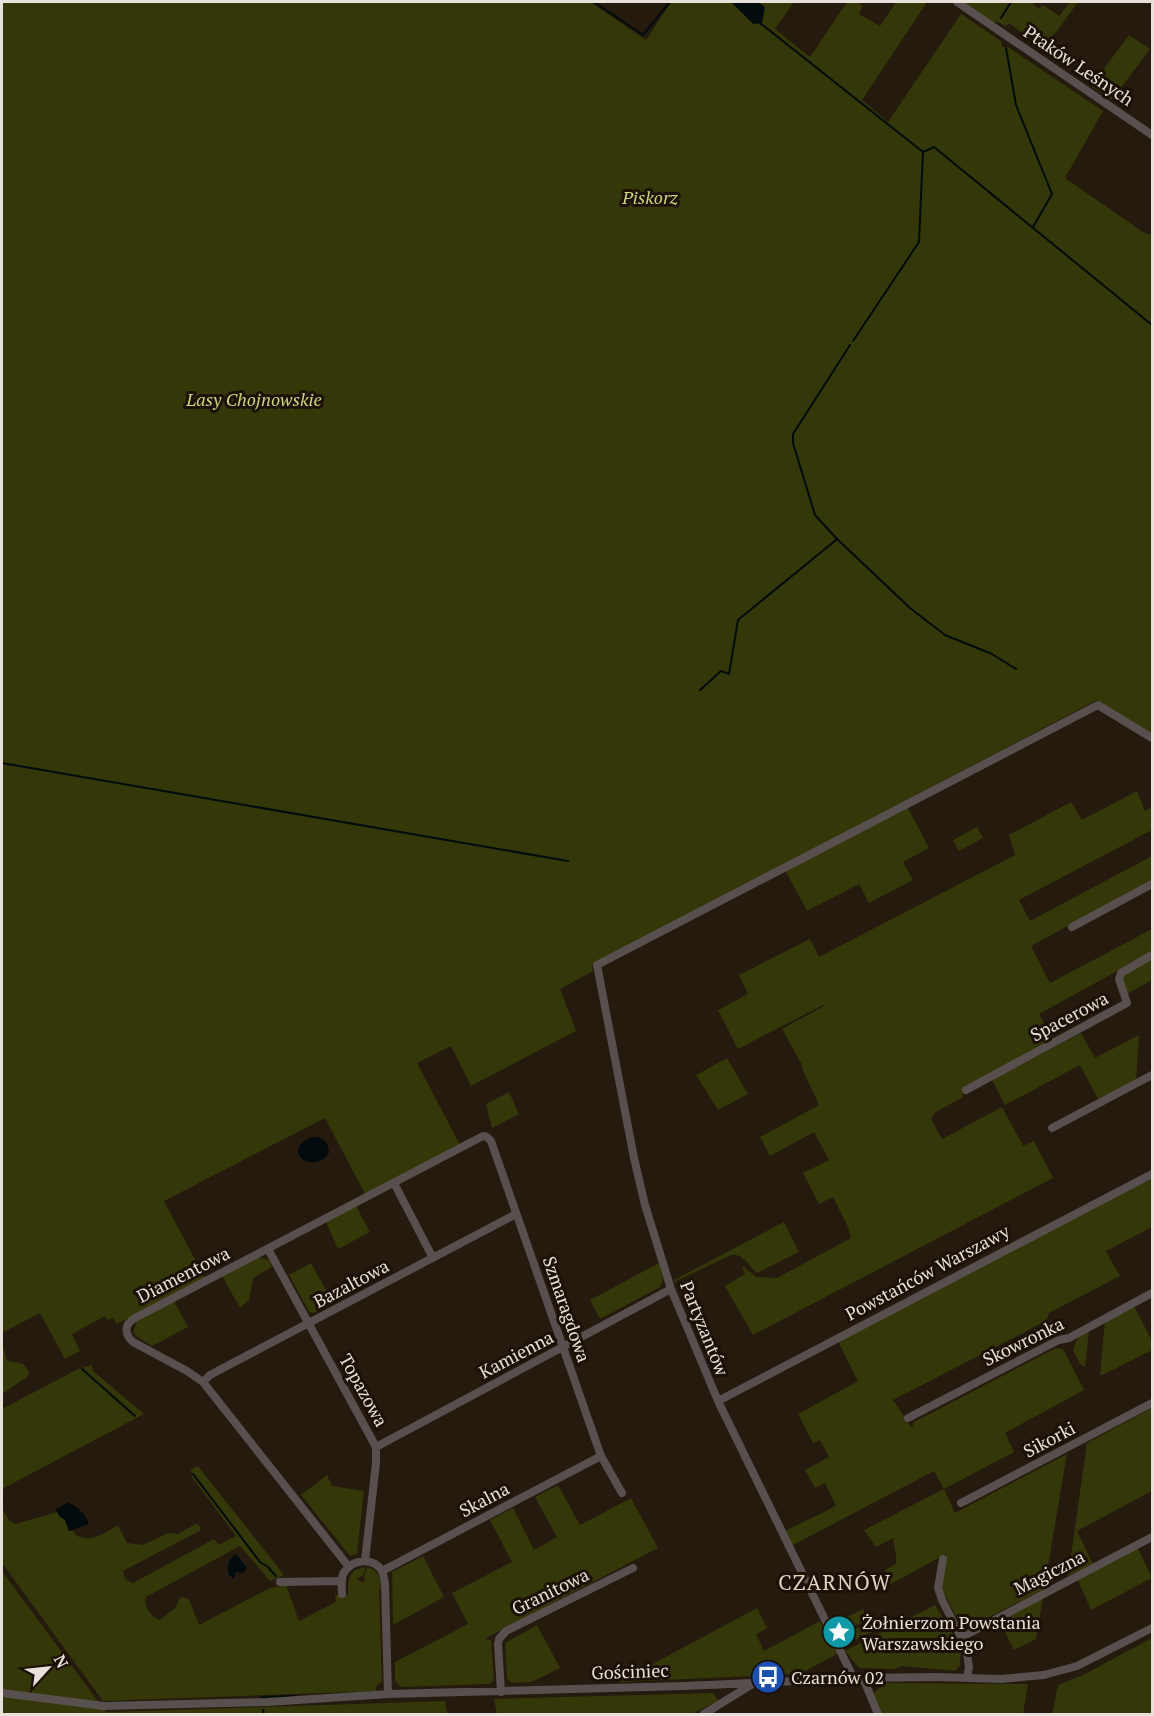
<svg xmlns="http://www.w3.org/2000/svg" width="1154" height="1716" viewBox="0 0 1154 1716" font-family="'PT Serif',serif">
<rect width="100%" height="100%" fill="#251a0e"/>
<path fill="#343707" d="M2,2H590L646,40L671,2H794L775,29L810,57L847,2H862L860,5L863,6L859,14L880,26L896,2H927L862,100L888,122L961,14L1001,41L1002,47H1008L1103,111L1065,178L1143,232L1150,235L1152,231V734L1097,700L592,965L593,971L560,989L576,1031L471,1086L451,1046L417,1063L460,1145L365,1194L325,1118L164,1201L205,1278L117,1324L113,1318L107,1320L105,1316L72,1334L80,1351L65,1359L40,1313L2,1333Z
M968,2H1035L1033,4L1039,9L1043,5L1059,16L1070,2H1078L1057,31L1041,47L1009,23L1006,26L996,21L994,23L966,4Z
M1129,35L1150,49L1112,100L1091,86Z
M1137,791L1145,811L1152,807V830L1019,900L1030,921L1152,856V880L1031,946L1050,983L1152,929V952L1039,1014L1053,1039L962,1090L963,1097L934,1113L931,1119L942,1139L1002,1107L1023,1146L1034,1141L1053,1178L753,1335L725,1286L745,1274L742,1268L744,1267L756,1277L777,1278L851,1238L848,1227L833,1197L819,1204L803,1173L829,1160L814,1132L770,1156L760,1137L819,1105L801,1066L802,1065L782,1029L824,1006L823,1005L738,1049L718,1010L748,994L739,975L810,939L819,957L1015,855L1009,835L1071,802L1082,820Z
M907,806L929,848L903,862L913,880L869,903L859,884L807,911L785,870Z
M977,827L983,838L959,851L953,840Z
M1152,957V980L1127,994L1121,980L1124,972Z
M1081,1033L1095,1058L1139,1035L1136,1081L1099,1101L1080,1065L1005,1105L992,1080Z
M727,1058L748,1094L718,1110L696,1075Z
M509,1092L519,1114L492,1128L486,1104Z
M1152,1177V1227L1106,1251L1120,1276L1049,1313L1046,1321L1054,1338L1047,1341L1049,1334L1042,1323L893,1400L912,1428L914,1422L1056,1348L1063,1349L1084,1390L1005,1433L1014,1452L944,1489L955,1513L1067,1454L1044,1589L969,1627L961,1625L941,1588L946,1554L891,1584L885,1570L896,1564V1556L893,1538L876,1547L864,1530L944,1489L934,1471L793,1545L785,1531L836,1506L825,1483L815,1488L805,1470L829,1457L820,1440L813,1443L798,1414L858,1381L838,1341Z
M356,1206L370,1232L338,1249L326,1222Z
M784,1222L799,1252L757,1273C748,1266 744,1253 731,1255L674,1282V1280Z
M258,1257L269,1260L272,1267L253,1278L249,1300L240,1308L222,1276Z
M311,1263L333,1303L314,1313L309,1312L289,1275Z
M659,1263L663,1279L660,1287L600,1319L590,1300Z
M174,1301L188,1327L152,1346L136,1336L133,1332L137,1321Z
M1134,1306L1152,1341V1350L1105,1374L1100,1375L1105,1321Z
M1089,1330L1085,1367L1080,1364L1073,1350L1078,1337Z
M2,1343L7,1361C19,1363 24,1361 29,1373L27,1377L2,1394Z
M92,1365L93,1371L144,1414L2,1489V1409L78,1369Z
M1152,1408V1491L1077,1531L1093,1564L1068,1576L1087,1443Z
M198,1466L284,1575L270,1581L240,1546L146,1597C144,1607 150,1616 160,1620L176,1607L179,1599L183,1597L189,1600L199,1625L270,1588L286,1585L299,1621L336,1602L335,1595H348C348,1580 348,1569 366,1567L363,1575L357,1579L359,1581L363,1582L365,1580L364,1576L367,1567C379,1570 380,1578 381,1589H379L382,1681L376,1687V1691L103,1701L2,1563V1509L10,1521L16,1524L57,1512L65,1520L69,1531H73L77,1536C95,1542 102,1534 118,1525L127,1543L143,1545L168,1533L178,1534L196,1524L199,1525L201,1530L123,1571L125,1579L133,1583L214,1539L219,1545L236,1536L192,1477L191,1469Z
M327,1475L332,1486L364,1491L357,1554L350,1556L301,1495Z
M558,1485L580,1525L631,1498L658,1548L484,1639L491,1640L494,1679L490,1684L401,1687L395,1681V1662L468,1624L452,1593L512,1562L490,1520L513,1508L534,1550L557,1537L535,1497Z
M1138,1548L1152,1578L1091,1610L1078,1580Z
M423,1556L444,1597L393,1625L392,1572Z
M2,1571L106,1712L445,1701L447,1714H2Z
M1043,1598L1036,1639L1014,1650L999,1620Z
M935,1605L961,1647L960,1665L955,1671L902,1666L895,1669L859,1668L845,1651Z
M757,1608L767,1628L756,1634L764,1651L820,1621L837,1654L800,1674L619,1682Z
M863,1609L868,1620L850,1628L845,1618Z
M870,1622L874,1631L856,1640L851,1631Z
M537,1625L560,1668L532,1682L512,1683L507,1679L505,1643Z
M1152,1638V1714H1052L1058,1685L1083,1675Z
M885,1683L1028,1684L1023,1714H883L873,1694Z
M714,1693L718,1701L692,1714H497L494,1699Z"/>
<path fill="#020b0d" d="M731,2H758L765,7L762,23L753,24Z
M313,1137C324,1137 328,1142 329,1153C313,1177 278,1149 313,1137Z
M67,1503C76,1504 87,1516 89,1524L69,1531L65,1520L59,1516L56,1509Z
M236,1554L247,1568L243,1573L236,1572L234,1579L229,1575C226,1567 228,1559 236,1554Z"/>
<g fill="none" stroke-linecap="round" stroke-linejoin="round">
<path stroke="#020b0d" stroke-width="2" d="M594,2L643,35L670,2
M1001,18L1011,2
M760,23L923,152L934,147L1152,325
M1006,48L1016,105L1052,194L1033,227
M853,341L919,242L923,152
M850,345L793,434V443L815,515L837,539L910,608L945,635L992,654L1016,669
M700,690L721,671L729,674L738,620L836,540
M2,763L568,861
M82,1369L135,1416
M193,1474L260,1562L268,1567L276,1576
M261,1697L294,1696
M263,1710L264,1714"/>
<path stroke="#584f4f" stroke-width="8" d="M957,2L1152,135
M1072,927L1152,884
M966,1090L1127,1003L1119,979L1121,973L1152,955
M1052,1128L1152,1075
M394,1183L433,1258
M268,1249L376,1447V1463L365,1561
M203,1382L210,1375L516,1214
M718,1401L1152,1174
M908,1418L1045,1347L1059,1340L1069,1338L1152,1293
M376,1447L671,1289
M961,1503L1152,1403
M943,1559L938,1588L942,1600L966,1647L969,1667L967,1677
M349,1567L203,1382L187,1371L133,1342C124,1334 124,1324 135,1318L483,1136L487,1137L491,1141L601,1456L622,1493
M382,1571L601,1456
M280,1582L342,1581
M342,1594C342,1587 340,1577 345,1571C353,1559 374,1557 382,1571C384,1575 384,1580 385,1584L388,1694
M962,1637L1152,1537
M863,1678L878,1714
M854,1679L718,1401L671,1289L645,1205L634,1158L597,965L1098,705L1152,738
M501,1692L498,1644L499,1639L506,1631L633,1568
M2,1693L104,1706L268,1702L388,1694L685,1686L863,1678L936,1677L1001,1679L1044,1675L1077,1666L1152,1628
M704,1714L754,1683"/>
</g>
<defs>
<symbol id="sight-disc" viewBox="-11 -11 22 22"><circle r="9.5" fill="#0f9aa8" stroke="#1b1106"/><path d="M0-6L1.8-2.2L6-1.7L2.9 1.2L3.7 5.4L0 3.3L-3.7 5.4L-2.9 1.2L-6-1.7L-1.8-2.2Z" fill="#fff"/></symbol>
<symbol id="bus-disc" viewBox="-11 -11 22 22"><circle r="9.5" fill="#1a4fb4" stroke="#1b1106"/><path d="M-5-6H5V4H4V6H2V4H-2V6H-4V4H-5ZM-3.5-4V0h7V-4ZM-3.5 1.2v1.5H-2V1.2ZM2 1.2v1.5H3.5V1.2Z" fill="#fff"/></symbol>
</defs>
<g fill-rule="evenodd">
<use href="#sight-disc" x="820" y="1613" width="38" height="38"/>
<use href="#bus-disc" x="749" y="1658" width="38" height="38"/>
</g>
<g text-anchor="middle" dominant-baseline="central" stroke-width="6" stroke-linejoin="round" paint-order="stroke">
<g font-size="18" fill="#e8e1d9" stroke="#1b1106">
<text transform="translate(1079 65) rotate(34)">Ptaków Leśnych</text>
<text transform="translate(1069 1016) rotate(-28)">Spacerowa</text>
<text transform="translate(927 1272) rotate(-28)">Powstańców Warszawy</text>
<text transform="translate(183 1274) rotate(-27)">Diamentowa</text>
<text transform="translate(351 1283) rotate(-28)">Bazaltowa</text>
<text transform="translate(567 1309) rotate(71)">Szmaragdowa</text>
<text transform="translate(705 1328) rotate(68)">Partyzantów</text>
<text transform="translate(1023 1341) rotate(-26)">Skowronka</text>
<text transform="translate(516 1354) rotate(-28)">Kamienna</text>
<text transform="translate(364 1390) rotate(61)">Topazowa</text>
<text transform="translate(1049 1439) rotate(-28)">Sikorki</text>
<text transform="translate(484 1499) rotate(-28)">Skalna</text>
<text transform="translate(1049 1572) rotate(-27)">Magiczna</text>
<text transform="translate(550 1591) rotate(-26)">Granitowa</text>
<text transform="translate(630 1671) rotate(-2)">Gościniec</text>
</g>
<g font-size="18" font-style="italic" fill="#cdd675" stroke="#1b1106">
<text x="650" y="197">Piskorz</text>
<text x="254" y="399">Lasy Chojnowskie</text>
</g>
<g font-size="18" fill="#e8e1d9" stroke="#1b1106" text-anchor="start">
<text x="862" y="1622">Żołnierzom Powstania<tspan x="862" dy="21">Warszawskiego</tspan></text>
<text x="791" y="1677">Czarnów 02</text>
</g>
<g font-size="21" letter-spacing="1.5" fill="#e3d4c4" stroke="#1b1106">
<text x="835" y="1582">CZARNÓW</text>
</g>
</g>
<rect width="1154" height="1716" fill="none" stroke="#e8e1d9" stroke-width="6"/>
<g transform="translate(48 1668) rotate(63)" stroke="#1b1106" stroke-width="4.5" paint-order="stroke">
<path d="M0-4.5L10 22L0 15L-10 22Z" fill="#e8e1d9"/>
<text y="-9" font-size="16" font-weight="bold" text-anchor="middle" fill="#e8e1d9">N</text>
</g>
</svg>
